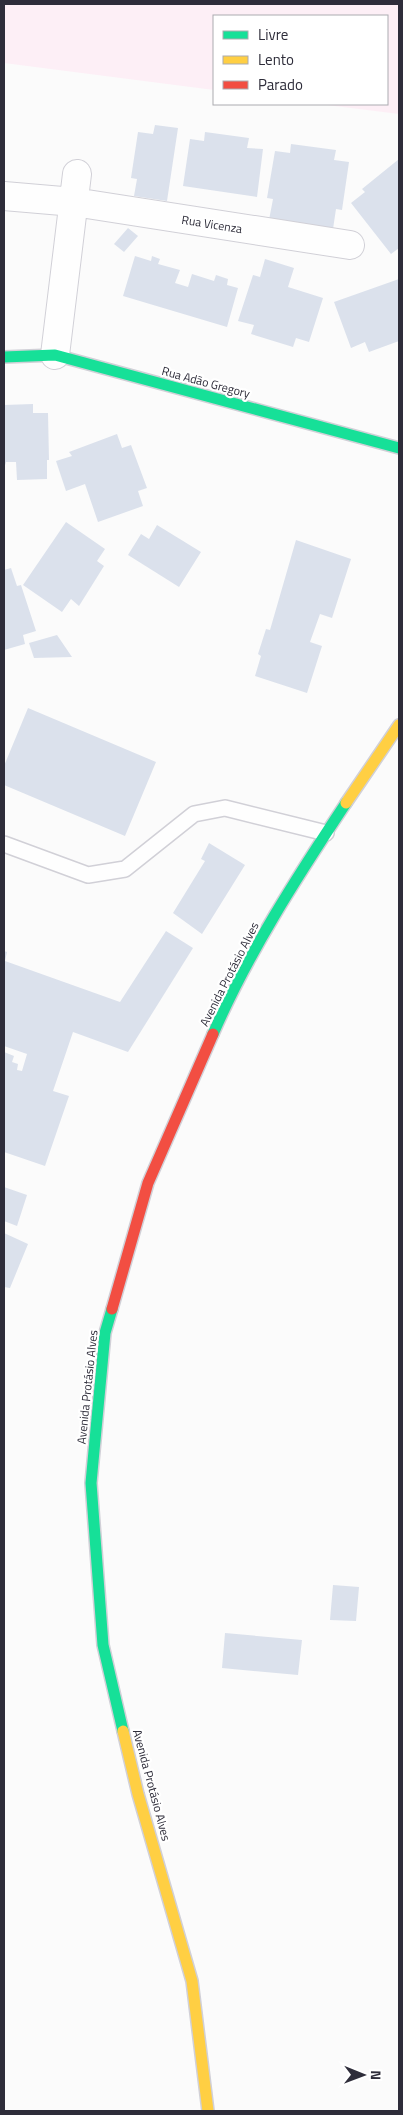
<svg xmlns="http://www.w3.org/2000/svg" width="403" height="2115" viewBox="0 0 403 2115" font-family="'Titillium Web',sans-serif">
<rect width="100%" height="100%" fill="#fbfbfb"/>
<path fill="#fdeff6" d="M4,4H399V114L319,104H387V16H214V90L4,63Z"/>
<path fill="#dbe1ec" d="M155,125L178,128L167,201L134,196L137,179L131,178L138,132L153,134Z
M205,132L249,138L247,148L263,149L257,197L183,186L190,139L204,141Z
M291,144L336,150L334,160L349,162L342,210L336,209L333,229L269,220L273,199L267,198L275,151L290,153Z
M399,159V248L391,254L351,203L365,192L362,189Z
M128,228L138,236L124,252L114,244Z
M135,256L151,261L152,256L160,259L158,264L180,270L175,283L188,287L192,274L214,281L216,275L228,279L227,285L238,288L227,327L123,296Z
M265,259L294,268L288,287L323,298L309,342L296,338L293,347L251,334L254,325L238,321L253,275L260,277Z
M399,279V341L369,352L365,342L351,348L334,302Z
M33,404V413H48L49,460H47V479L17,480L16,462H6L4,469V405Z
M117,434L122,448L131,445L147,488L138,491L143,506L98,522L85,484L66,491L56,461L72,456L69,452Z
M66,522L105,549L97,561L104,566L79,606L71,599L62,612L23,585Z
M157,525L201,552L179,587L128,555L141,534L149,539Z
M296,540L351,559L332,618L320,614L310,642L322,646L307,693L255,676L261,656L258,654L266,629L270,630Z
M11,568L17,586L21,585L36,631L23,635L25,644L4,650V570Z
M57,635L72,657L34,658L29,643Z
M28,708L156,762L125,836L4,785V766Z
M209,843L245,865L202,934L173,913L205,861L201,859Z
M166,931L193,948L128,1052L73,1032L53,1091L69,1096L45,1166L4,1152V1052L14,1056L12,1062L18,1064L17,1070L22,1071L27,1054L4,1046V951L7,952L5,961L120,1002Z
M4,1187L27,1195L17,1226L4,1221Z
M4,1233L28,1244L10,1288L4,1287Z
M333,1585L359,1587L356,1621L330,1620Z
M225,1633L302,1640L298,1675L222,1668Z"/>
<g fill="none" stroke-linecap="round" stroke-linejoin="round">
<defs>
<path id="lane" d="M4,844L88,875L125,869L194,814L225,808L326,833"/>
<path id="street" d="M4,196L74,202L350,245
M55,355L77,174"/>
<path id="fast" d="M4,357L55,355L399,448
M213,1034C248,953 297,877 346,803
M112,1309L105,1333L91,1483L103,1645L123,1731"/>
<path id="slow" d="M346,803L399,725
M123,1731L138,1794L192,1981L208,2111"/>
<path id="jam" d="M112,1309L148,1183L213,1034"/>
</defs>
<use href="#lane" stroke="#d1d0d7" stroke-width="18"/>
<use href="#street" stroke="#d1d0d7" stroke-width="30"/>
<use href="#fast" stroke="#d1d0d7" stroke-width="14"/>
<use href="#slow" stroke="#d1d0d7" stroke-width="14"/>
<use href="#jam" stroke="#d1d0d7" stroke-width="14"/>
<use href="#lane" stroke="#fefefe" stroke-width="15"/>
<use href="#street" stroke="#fefefe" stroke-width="28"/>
<use href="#fast" stroke="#16e098" stroke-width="11"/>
<use href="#slow" stroke="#ffcf43" stroke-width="11"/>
<use href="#jam" stroke="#f24e42" stroke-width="11"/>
</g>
<g text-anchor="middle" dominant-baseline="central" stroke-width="4.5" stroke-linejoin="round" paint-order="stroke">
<g font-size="12" fill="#2e2d3a" stroke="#fff">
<text transform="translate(212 224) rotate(9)">Rua Vicenza</text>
<text transform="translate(206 382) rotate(15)">Rua Adão Gregory</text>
<text transform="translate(229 974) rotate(-63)">Avenida Protásio Alves</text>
<text transform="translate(87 1387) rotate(-84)">Avenida Protásio Alves</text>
<text transform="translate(152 1785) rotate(75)">Avenida Protásio Alves</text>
</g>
</g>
<rect width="403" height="2115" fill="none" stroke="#2e2d3a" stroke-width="10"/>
<rect x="213" y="15" width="175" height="90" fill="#ffffff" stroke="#ababb0"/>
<rect x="223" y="31" width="25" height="8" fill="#16e098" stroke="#ababb0"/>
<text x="258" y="40" font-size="15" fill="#2e2d3a">Livre</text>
<rect x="223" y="56" width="25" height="8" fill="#ffcf43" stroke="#ababb0"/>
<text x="258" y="65" font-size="15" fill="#2e2d3a">Lento</text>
<rect x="223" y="81" width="25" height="8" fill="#f24e42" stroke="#ababb0"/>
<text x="258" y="90" font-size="15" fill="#2e2d3a">Parado</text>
<g transform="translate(363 2075) rotate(91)" stroke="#ffffff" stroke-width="4" paint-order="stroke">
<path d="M0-4L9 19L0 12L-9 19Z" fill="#2e2d3a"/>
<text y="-8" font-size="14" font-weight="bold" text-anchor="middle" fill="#2e2d3a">N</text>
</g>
</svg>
